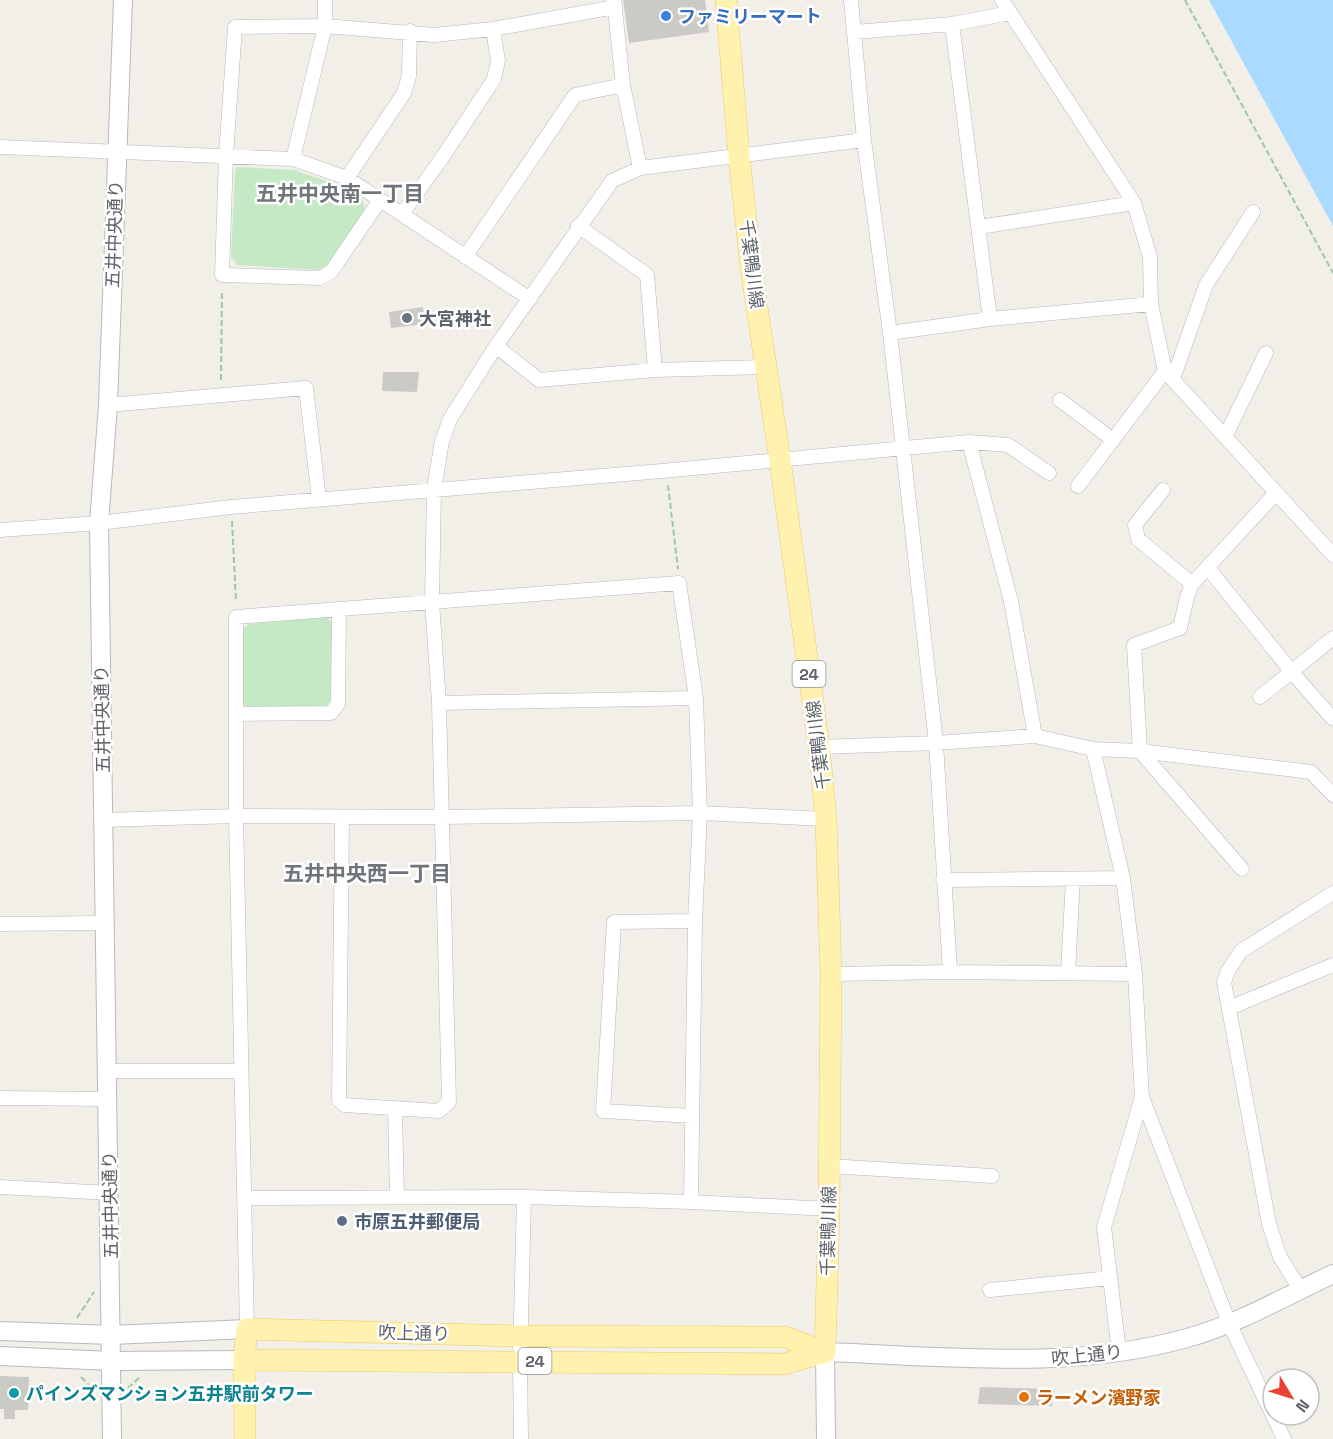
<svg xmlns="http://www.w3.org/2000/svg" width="1333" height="1439" viewBox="0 0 1333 1439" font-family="'Space Grotesk','Noto Sans JP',sans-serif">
<rect width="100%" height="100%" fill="#f1efe8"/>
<path fill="#c5e8c5" d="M237,167L294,170L341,186L362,199L365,209L328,264L319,270L237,265L231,257L235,171Z
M326,617L334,624L333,698L325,707H246L242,702L243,629L249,624Z"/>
<path fill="#aadaff" d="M1209,0H1333V226Z"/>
<path fill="#cccac5" d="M623,0H705L709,32L629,43Z
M423,307L425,324L391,328L389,312Z
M383,372H419L417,392L382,391Z
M0,1376L29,1377L28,1410H15V1419H4V1409H0Z
M980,1387L1054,1389L1052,1406L978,1404Z"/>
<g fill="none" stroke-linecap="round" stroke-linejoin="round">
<defs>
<path id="street" d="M614,0L623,85L640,168
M851,0L864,140L890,333L936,743L950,972
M1002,0L1134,203L1150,257L1151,304L1165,371L1333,555
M952,24L990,319
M855,32L952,24L1010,13
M0,147L293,159L347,178L530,299
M293,159L325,26V0
M347,178L404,93L409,76L410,31
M380,200L331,272L320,278L222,275L226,155L235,27L325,26L434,35L493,29L615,7
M402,214L444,155L494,79L498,61L493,29
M578,226L647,275L655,370
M979,227L1134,203
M465,257L575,95L623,85
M890,333L990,319L1151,304
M496,346L539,380L655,370L766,367
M1173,379L1206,285L1253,212
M1060,400L1113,440
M108,405L306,388L319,499
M1225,437L1266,353
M969,442L1011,601L1035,736
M1078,486L1165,371
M1163,490L1135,525L1138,539L1192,584
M0,530L99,523L231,507L662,471L969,442L1008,445L1049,473
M1208,568L1291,671L1332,718L1333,717
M1260,697L1333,638
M439,703L696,698
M236,714L331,713L338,704L339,609
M819,747L936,743L1035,736L1093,749L1140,751L1311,772L1333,795
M1093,749L1123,878L1135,974L1142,1097L1229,1323L1284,1439
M342,817L339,1100L344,1105L439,1111L449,1102L439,703L432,602L434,489L442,441L450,419L496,346L612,181L640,168L864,140
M103,820L236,816L442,817L700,813L826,819
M1242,869L1140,751L1134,645L1180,628L1187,597L1192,584L1276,493
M943,880L1123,878
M0,924L104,923
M1068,973L1073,879
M831,974L950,972L1135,974
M1229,1008L1333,965
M106,1071H241
M0,1098L107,1099
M395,1109L397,1197
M692,1116L603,1111L614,922L695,921
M829,1166L992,1176
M0,1187L110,1193
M244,1198L524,1197L691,1202L829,1209
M1300,1289L1280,1257L1269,1224L1224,982L1228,971L1241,951L1333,893
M990,1290L1110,1278
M247,1329L236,816V617L679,583L696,698L700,813L695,921L691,1202
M1119,1352L1104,1227L1142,1097
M521,1439L520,1361L524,1197"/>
<path id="secondary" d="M0,1331L112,1335L247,1329
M0,1356L112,1361L244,1360
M112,1439L99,523L108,405L123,0
M826,1439L825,1352C945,1356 1070,1371 1187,1338C1238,1324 1286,1296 1333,1274"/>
<path id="primary" d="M726,0L739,156L751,268L780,460L819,747L826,819L831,974L829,1209L825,1352
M244,1360L784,1364L825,1352
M245,1439L244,1360L247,1329L522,1336L785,1337L825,1352"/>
</defs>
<use href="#street" stroke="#b5b8bc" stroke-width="15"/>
<use href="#secondary" stroke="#b6babf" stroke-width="20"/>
<use href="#primary" stroke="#f2c960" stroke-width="22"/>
<path stroke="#9cc7a9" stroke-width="2" stroke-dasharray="6 3" stroke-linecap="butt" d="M1185,0L1333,273
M221,380L222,290
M668,485L678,569
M232,521L236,602
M77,1318L94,1292
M81,1377L94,1390
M128,1388L139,1378"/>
<use href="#street" stroke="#fff" stroke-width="14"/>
<use href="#secondary" stroke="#fff" stroke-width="18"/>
<use href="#primary" stroke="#fff2af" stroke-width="21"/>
</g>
<circle fill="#3f7fe0" stroke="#fff" stroke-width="2" cx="666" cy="16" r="6"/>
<circle fill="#6b7280" stroke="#fff" stroke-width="2" cx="407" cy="318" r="6"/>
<circle fill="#5c6f8a" stroke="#fff" stroke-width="2" cx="342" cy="1221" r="6"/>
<circle fill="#0f9aa8" stroke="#fff" stroke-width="2" cx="14" cy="1393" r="6"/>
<circle fill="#e8710a" stroke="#fff" stroke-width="2" cx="1024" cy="1397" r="6"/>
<g text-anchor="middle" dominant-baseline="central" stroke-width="5" stroke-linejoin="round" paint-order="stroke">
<g fill="#fff" stroke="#8f9295" stroke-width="1.5">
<rect x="792.5" y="661" width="33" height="26" rx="4.5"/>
<rect x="518.5" y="1348" width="33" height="26" rx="4.5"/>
</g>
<g font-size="16" font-weight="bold" fill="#5f6368">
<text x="809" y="674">24</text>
<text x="535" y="1361">24</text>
</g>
<g font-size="18" font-weight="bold" fill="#366cbe" stroke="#fff" text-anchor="start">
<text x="678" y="16">ファミリーマート</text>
</g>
<g font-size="18" fill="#5f6368" stroke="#fff">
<text transform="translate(114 234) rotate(-88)">五井中央通り</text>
<text transform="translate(752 264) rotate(83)">千葉鴨川線</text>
<text transform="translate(102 719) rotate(-91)">五井中央通り</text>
<text transform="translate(818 745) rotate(-97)">千葉鴨川線</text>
<text transform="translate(110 1205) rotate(-91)">五井中央通り</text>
<text transform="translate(828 1231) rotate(-89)">千葉鴨川線</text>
<text transform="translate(414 1333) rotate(1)">吹上通り</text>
<text transform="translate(1087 1355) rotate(-6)">吹上通り</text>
</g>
<g font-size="18" font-weight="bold" fill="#5b616d" stroke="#fff" text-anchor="start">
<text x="419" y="318">大宮神社</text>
</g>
<g font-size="18" font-weight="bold" fill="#4e5e75" stroke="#fff" text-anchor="start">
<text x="354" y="1221">市原五井郵便局</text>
</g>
<g font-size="18" font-weight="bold" fill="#0d838f" stroke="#fff" text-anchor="start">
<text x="26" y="1393">パインズマンション五井駅前タワー</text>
</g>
<g font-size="18" font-weight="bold" fill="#c56008" stroke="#fff" text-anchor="start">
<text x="1036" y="1397">ラーメン濱野家</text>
</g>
<g font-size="21" font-weight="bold" fill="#70757a" stroke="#fff">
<text x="340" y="193">五井中央南一丁目</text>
<text x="367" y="873">五井中央西一丁目</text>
</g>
</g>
<g transform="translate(1291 1397) rotate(128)"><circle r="28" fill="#ffffff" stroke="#bfc1c3" stroke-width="1.5"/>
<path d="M0-4.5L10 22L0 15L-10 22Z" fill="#ea4335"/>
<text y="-9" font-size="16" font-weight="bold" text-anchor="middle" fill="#5f6368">N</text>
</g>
</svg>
